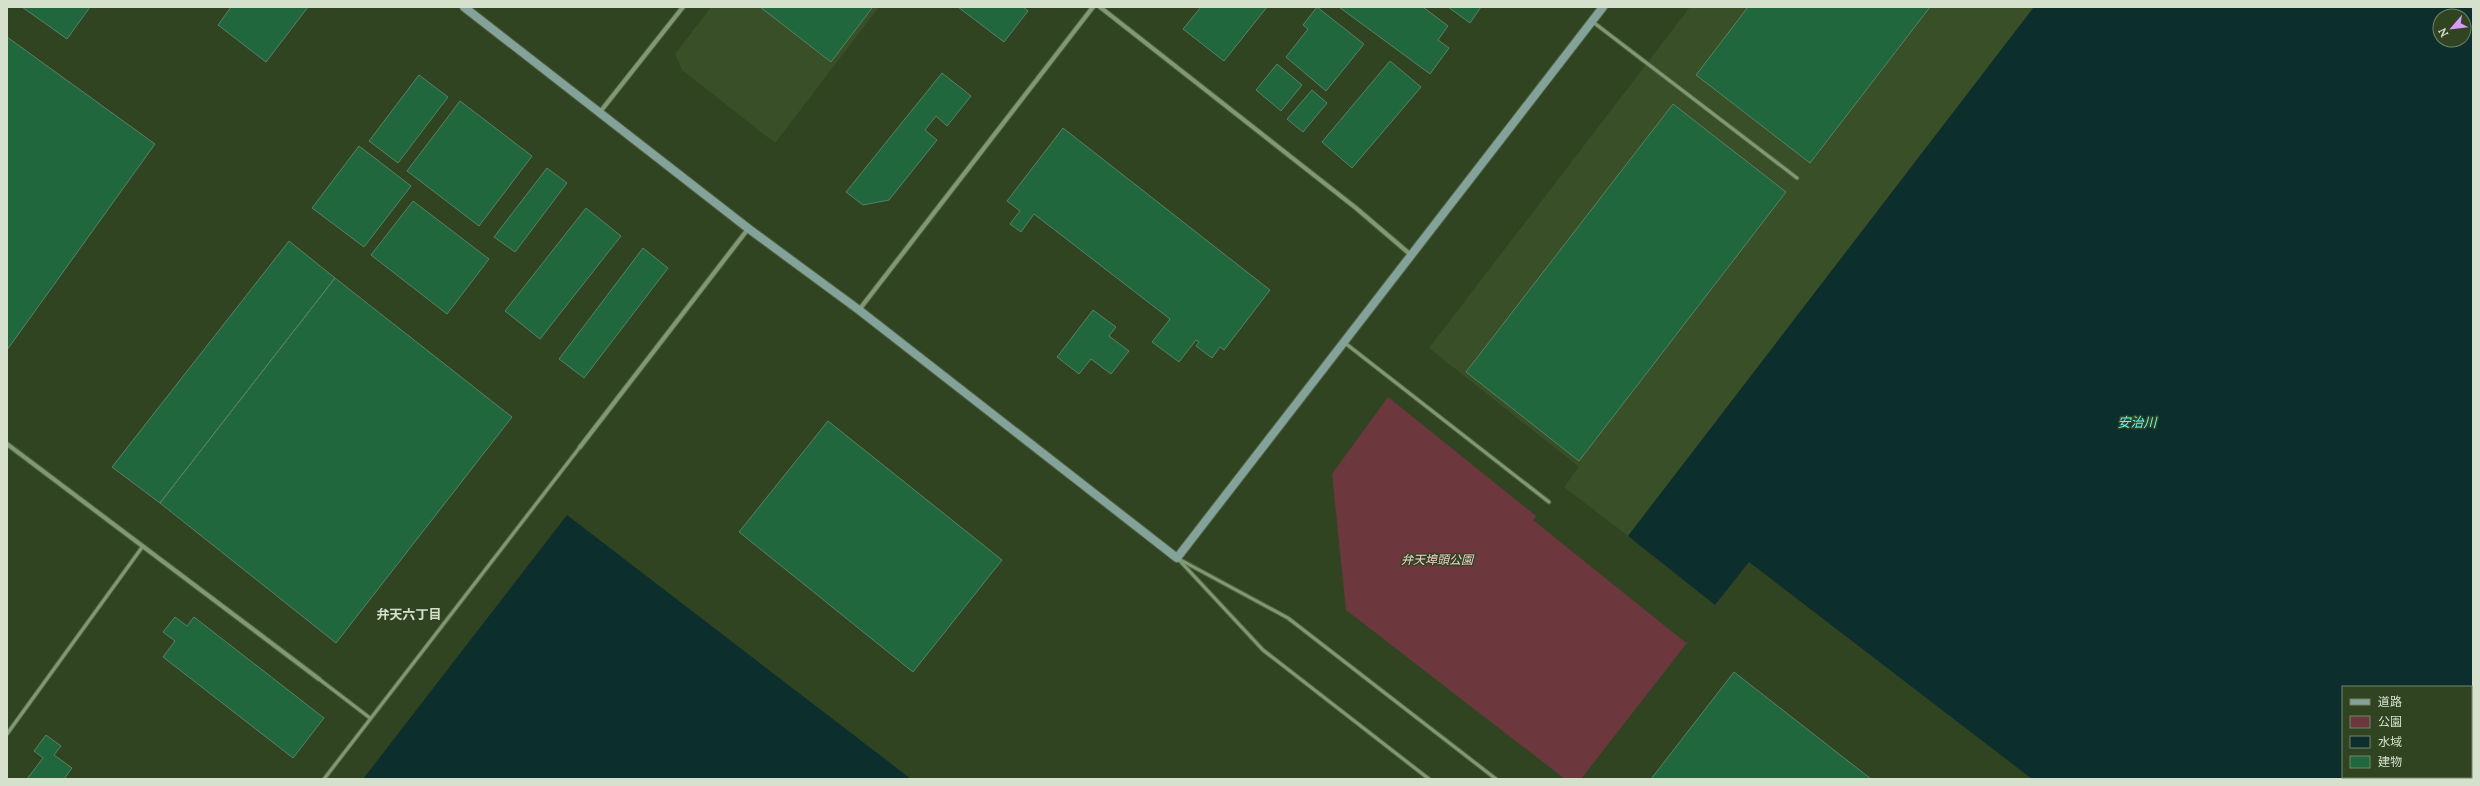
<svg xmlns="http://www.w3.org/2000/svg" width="2480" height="786" viewBox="0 0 2480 786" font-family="Lora,'Noto Sans JP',serif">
<rect width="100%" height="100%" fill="#304422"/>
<path fill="#384f27" d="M711,7H879L775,143L682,70L675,54Z
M1690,7H2034L1628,536L1564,487L1579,467L1429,348Z"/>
<path fill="#6c383e" d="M1388,397L1536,516L1533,520L1686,643L1690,639L1581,779H1565L1346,610L1332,474Z"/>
<path fill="#0c2f2e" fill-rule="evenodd" d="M2034,7H2473V779H2032L1749,562L1715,605L1628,536ZM2440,16H2464V40H2440ZM2343,687H2471V777H2343Z
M567,515L911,779H363Z"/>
<path fill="#21673d" stroke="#5a8065" d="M22,7H90L67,39Z
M231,7H308L266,62L218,25Z
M760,7H871L872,8L831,62Z
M958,7H1023L1028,11L1004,42Z
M1201,7H1267L1224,61L1183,29Z
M1317,7L1364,44L1326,91L1286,57L1308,29L1303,25Z
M1339,7H1423L1448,26L1438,40L1449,48L1430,74Z
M1448,7H1481L1470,23Z
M1748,7H1930L1810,163L1696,75Z
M7,37L155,144L7,350Z
M1390,61L1421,87L1352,168L1322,142Z
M1277,64L1302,85L1281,111L1256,90Z
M942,73L971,96L947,126L936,116L925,130L937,140L889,200L863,205L846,192Z
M419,75L448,97L398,163L369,141Z
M1312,90L1327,103L1303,132L1287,119Z
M460,101L532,156L479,226L407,171Z
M1673,104L1786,192L1579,461L1466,372Z
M1063,128L1270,290L1224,350L1220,347L1212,358L1196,346L1199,342L1196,340L1179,362L1152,342L1170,319L1034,214L1021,232L1010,224L1020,211L1007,201Z
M359,146L411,186L364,247L312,208Z
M547,168L567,183L515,252L494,237Z
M413,201L489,259L447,314L371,255Z
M586,208L621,236L540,339L505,311Z
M289,241L335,278L160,503L112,467Z
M643,248L668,268L584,378L559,359Z
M335,278L512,417L336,643L160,503Z
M1093,310L1116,327L1109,336L1129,351L1111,374L1091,359L1079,374L1057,357Z
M828,421L1002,560L913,672L739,532Z
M175,617L187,626L194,617L324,718L293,758L163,657L175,641L163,632Z
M1734,672L1871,779H1651Z
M46,735L61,746L54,755L72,768L64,779H27L43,758L34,751Z"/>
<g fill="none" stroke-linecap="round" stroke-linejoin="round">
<defs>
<path id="lane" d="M1593,22L1797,178
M1345,343L1549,502
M1177,558L1288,618L1496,779
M1180,561L1263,650L1429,779
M319,679L370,718
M7,734L143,546
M324,779L580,447"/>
<path id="street" d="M1100,7L1356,208L1411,255
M600,112L683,7
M859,310L1093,7
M7,444L319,679
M580,447L748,229"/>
<path id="secondary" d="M464,7L749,229L859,310L1177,558L1603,7"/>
</defs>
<use href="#lane" stroke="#506143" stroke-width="5"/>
<use href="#street" stroke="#506143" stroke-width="6"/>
<use href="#secondary" stroke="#506143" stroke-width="10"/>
<use href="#lane" stroke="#819973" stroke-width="3"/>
<use href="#street" stroke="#819973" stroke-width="4"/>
<use href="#secondary" stroke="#83a39a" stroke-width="8"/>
</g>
<g text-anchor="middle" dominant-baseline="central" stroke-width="3" stroke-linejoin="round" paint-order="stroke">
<g font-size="12" font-style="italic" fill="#f9cccf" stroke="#304422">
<text x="1437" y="559">弁天埠頭公園</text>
</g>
<g font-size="13" font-style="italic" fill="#5ef7f4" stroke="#304422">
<text x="2137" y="422">安治川</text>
</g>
<g font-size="13" font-weight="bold" fill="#d5e1cd" stroke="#304422">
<text x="409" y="614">弁天六丁目</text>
</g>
</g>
<rect width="2480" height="786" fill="none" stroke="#d5e1cd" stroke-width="16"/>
<rect x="2342" y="686" width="130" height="92" fill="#304422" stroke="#728366"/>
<rect x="2350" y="699" width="20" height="6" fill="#83a39a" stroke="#728366"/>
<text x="2378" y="706" font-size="12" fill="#d5e1cd">道路</text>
<rect x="2350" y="716" width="20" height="12" fill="#6c383e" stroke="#728366"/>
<text x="2378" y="726" font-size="12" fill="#d5e1cd">公園</text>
<rect x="2350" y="736" width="20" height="12" fill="#0c2f2e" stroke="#728366"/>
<text x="2378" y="746" font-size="12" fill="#d5e1cd">水域</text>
<rect x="2350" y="756" width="20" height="12" fill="#21673d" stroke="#728366"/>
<text x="2378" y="766" font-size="12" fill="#d5e1cd">建物</text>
<g transform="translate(2452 28) rotate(242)"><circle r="19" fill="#304422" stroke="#728366"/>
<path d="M0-3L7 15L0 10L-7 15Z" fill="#d89af8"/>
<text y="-6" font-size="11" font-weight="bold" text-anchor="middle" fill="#d5e1cd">N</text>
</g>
</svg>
